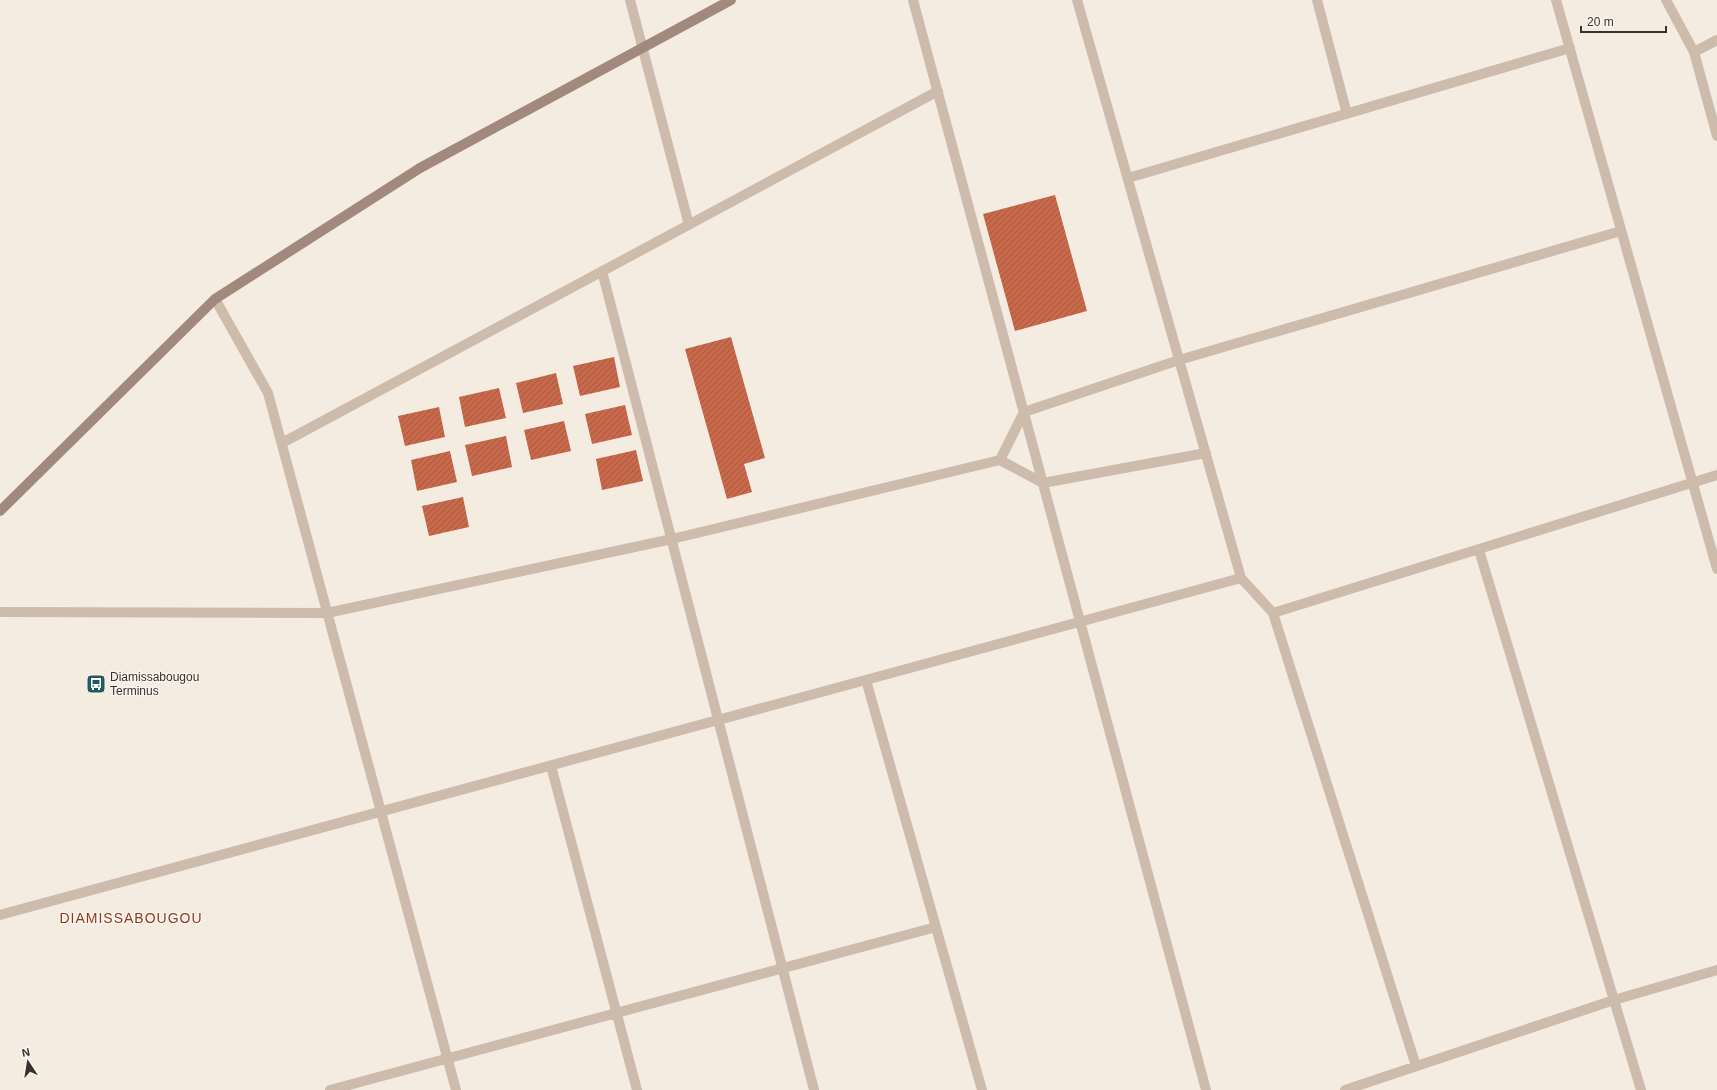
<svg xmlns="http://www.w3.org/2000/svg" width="1717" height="1090" viewBox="0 0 1717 1090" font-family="Arial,sans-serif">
<defs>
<pattern id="building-hatch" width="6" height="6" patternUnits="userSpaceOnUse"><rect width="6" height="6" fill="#c8694b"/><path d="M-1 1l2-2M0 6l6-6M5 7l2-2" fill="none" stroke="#a4573f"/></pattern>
</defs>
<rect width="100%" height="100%" fill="#f4ebe1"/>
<path fill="url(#building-hatch)" d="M1055,195L1087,311L1015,331L983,214Z
M731,337L765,458L744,464L752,492L727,499L685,349Z
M614,357L620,387L580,396L573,366Z
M556,373L563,404L523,413L516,383Z
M499,388L506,418L465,427L459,397Z
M625,405L632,435L592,444L585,414Z
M439,407L445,437L405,446L398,416Z
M564,421L571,451L531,460L524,430Z
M506,436L512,467L472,476L465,445Z
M636,450L643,481L602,490L596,459Z
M450,451L457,482L417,491L411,460Z
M463,497L469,527L429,536L422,506Z"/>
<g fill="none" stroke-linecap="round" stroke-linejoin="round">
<path stroke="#cdbbac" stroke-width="10" d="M630,0L689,225
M913,0L1206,1090
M1077,0L1241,578L1273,613L1416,1066
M1317,0L1347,114
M1556,0L1717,569
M1666,0L1694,52L1717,136
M1694,52L1717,40
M1128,178L1570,48
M602,271L814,1090
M215,299L268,393L456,1090
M282,443L938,91
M1000,460L1043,483L1206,453
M1479,550L1641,1090
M0,612L327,613L672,539L1000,460L1024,412L1179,360L1621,231
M1273,613L1717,475
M866,680L982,1090
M551,766L637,1090
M0,915L1241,578
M330,1090L936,927
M1345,1090L1614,1000L1717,970"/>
<path stroke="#a18a7d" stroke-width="10" d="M0,511L215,299L420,168L731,0"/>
</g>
<defs>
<symbol id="bus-square" viewBox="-11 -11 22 22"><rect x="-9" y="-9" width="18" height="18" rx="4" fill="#1f5a5e" stroke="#fbf5ee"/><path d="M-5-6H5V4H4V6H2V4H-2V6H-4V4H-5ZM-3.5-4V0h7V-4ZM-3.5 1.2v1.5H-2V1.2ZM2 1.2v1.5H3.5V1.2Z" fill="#fff"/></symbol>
</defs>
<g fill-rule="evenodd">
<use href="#bus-square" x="85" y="673" width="22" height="22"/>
</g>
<g text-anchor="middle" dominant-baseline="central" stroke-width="3" stroke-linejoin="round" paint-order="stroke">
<g font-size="12" fill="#3b302b" stroke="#fbf5ee" text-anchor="start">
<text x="110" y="677">Diamissabougou<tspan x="110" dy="14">Terminus</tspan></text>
</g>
<g font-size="14" letter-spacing="1" fill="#8c3b22" stroke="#fbf5ee">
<text x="131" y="918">DIAMISSABOUGOU</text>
</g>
</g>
<g transform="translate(28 1062) rotate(348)" stroke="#fbf5ee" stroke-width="3" paint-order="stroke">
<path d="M0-3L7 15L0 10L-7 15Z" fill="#3b302b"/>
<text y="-6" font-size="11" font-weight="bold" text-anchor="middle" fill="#3b302b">N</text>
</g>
<path d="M1581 26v6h85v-6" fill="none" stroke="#3b302b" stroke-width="2"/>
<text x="1587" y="26" font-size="12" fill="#3b302b" stroke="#fbf5ee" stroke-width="3" paint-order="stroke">20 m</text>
</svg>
